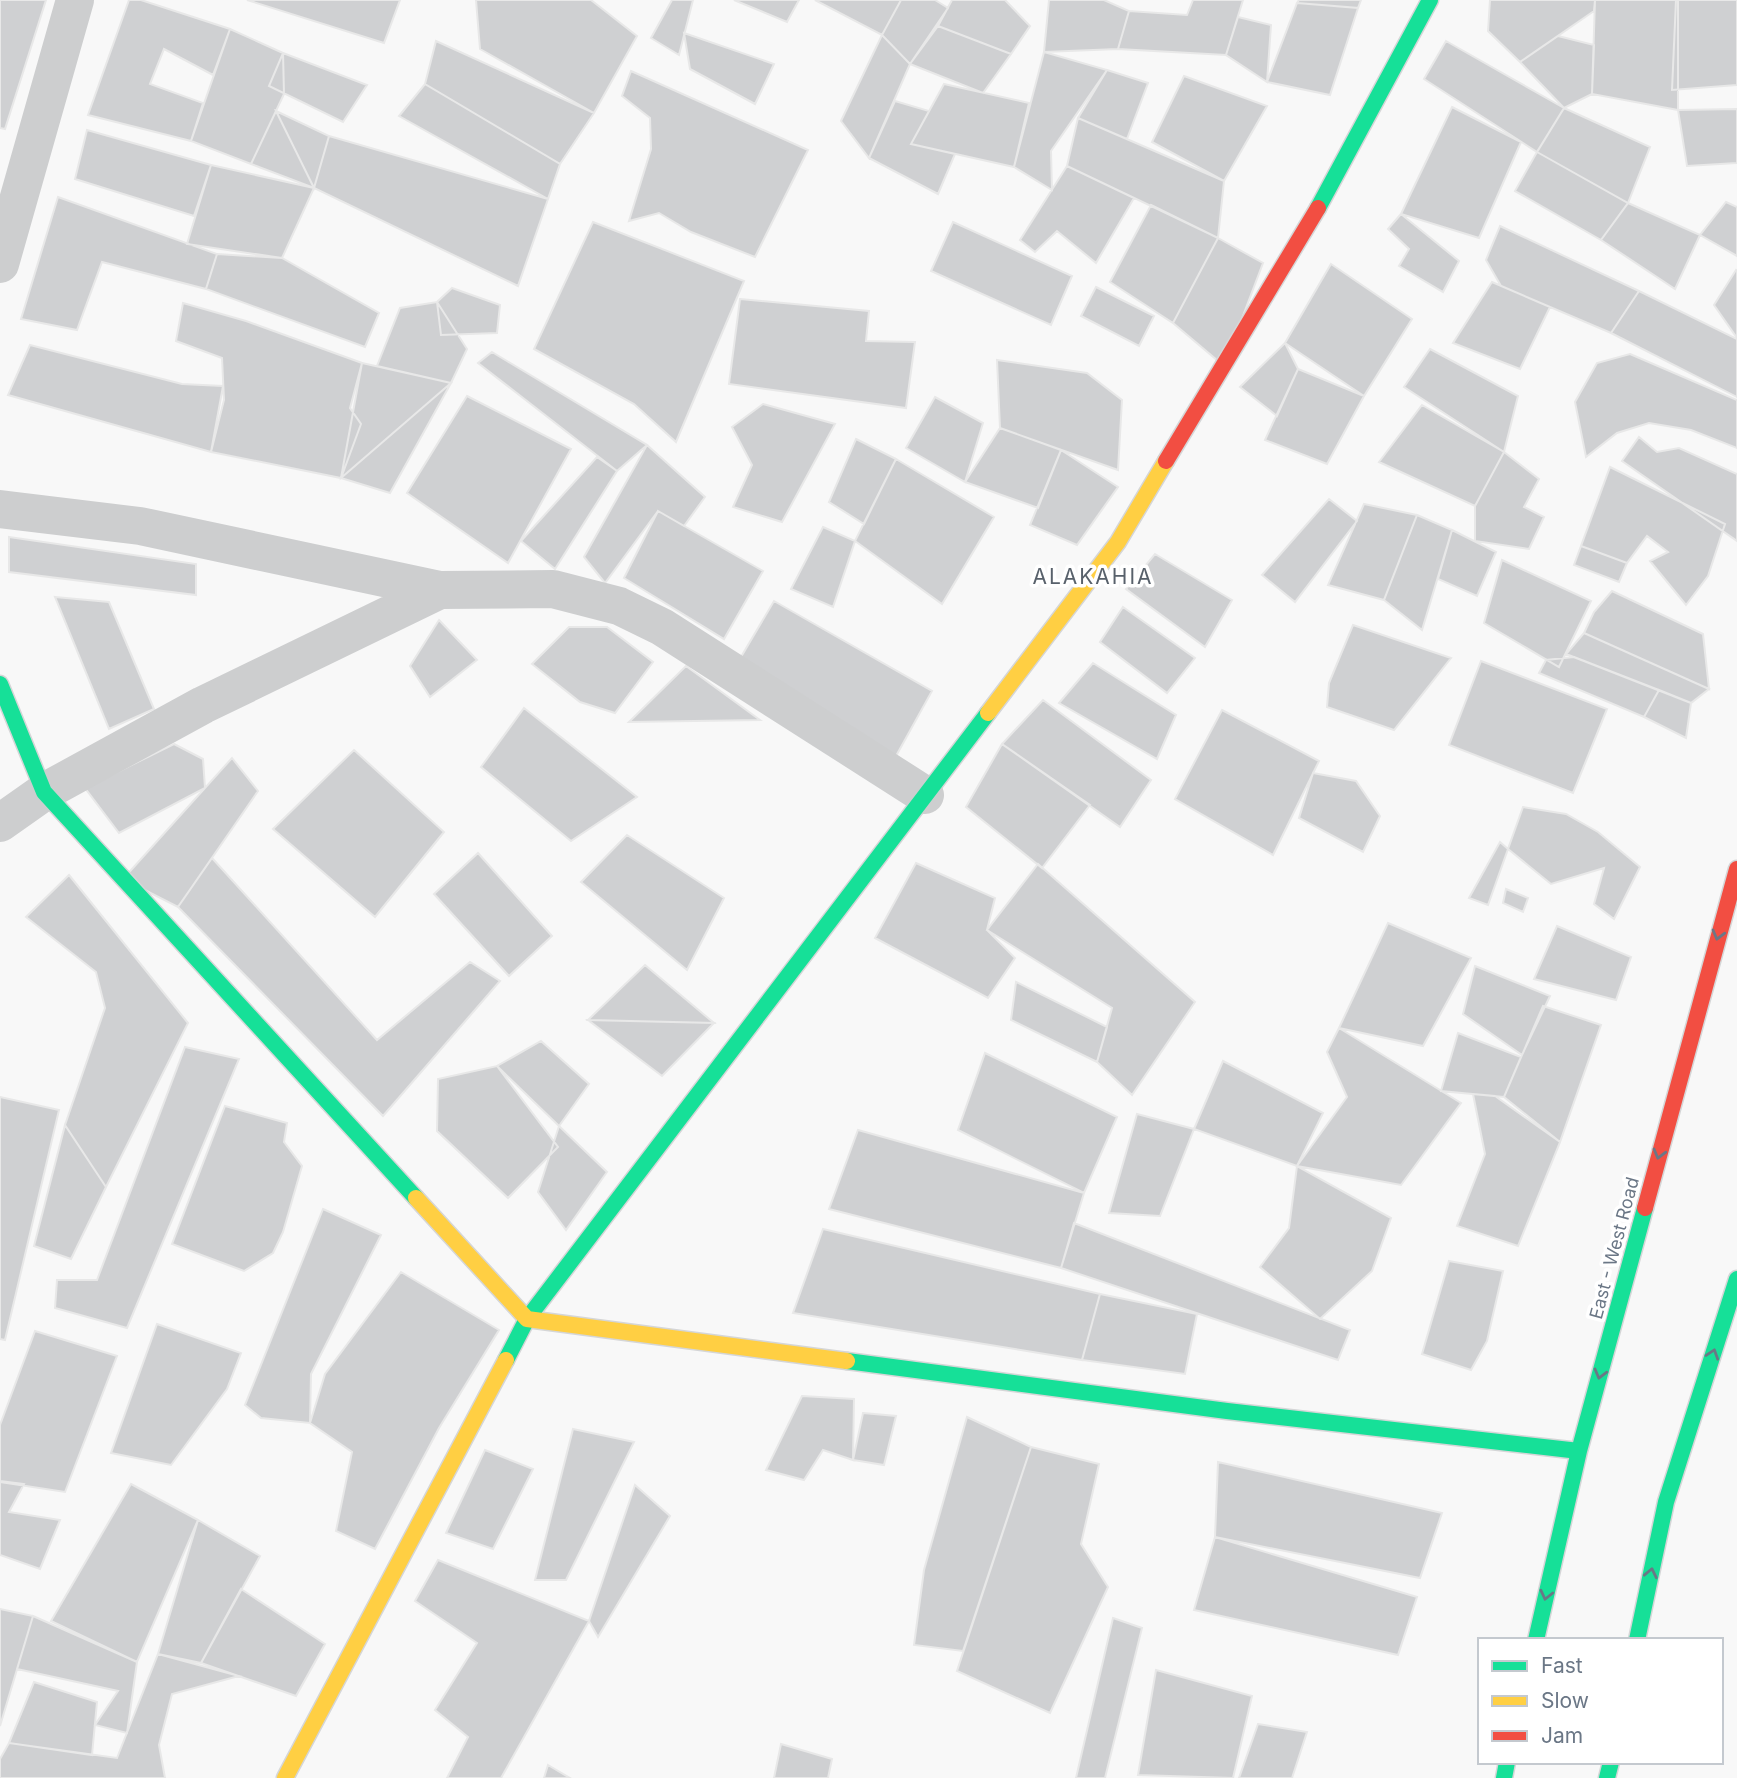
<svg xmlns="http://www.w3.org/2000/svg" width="1737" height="1778" viewBox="0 0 1737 1778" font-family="Inter,sans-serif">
<rect width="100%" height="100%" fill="#f8f8f8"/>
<path fill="#cfd0d2" stroke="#e8e8e8" stroke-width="2" d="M0,0H46L5,129L0,128Z
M129,0H141L230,29L213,75L164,49L150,84L203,103L191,141L88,115Z
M247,0H400L384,43Z
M476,0H591L637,36L594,113L480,49Z
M672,0H693L679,55L651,38Z
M734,0H799L787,22Z
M815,0H901L882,35Z
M901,0H935L948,8L910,64L882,35Z
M952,0H1005L1030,26L1011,54L938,26Z
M1049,0H1104L1129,11L1118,49L1044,52Z
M1193,0H1243L1226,55L1118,49L1129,11L1187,15Z
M1299,0H1361L1358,8L1297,3Z
M1490,0H1595L1594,11L1520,62L1488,31Z
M1595,0H1678V110L1592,94Z
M1676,0H1737V85L1672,90Z
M1297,3L1358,8L1330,95L1267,82Z
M1238,17L1271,25L1267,82L1226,55Z
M938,26L1011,54L983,93L910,64Z
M230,29L283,53L284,94L251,164L191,141Z
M684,33L774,64L755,104L690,69Z
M882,35L910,64L869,158L841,121Z
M1558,36L1594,45L1592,94L1564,108L1520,62Z
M436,41L594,113L560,164L425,84Z
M1446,41L1564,108L1537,152L1424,79Z
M1044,52L1107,70L1051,151L1052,190L1014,167Z
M283,53L367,85L343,122L269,86Z
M1107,70L1148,83L1127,139L1078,118Z
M631,71L808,150L755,257L691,232L659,213L629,221L651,149L650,118L622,96Z
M1184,76L1267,106L1224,181L1152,142Z
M425,84L560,164L548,199L399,116Z
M944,84L1029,103L1014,167L911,144Z
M895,101L929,111L911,144L955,154L938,194L869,158Z
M1452,107L1521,142L1479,238L1401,214Z
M1564,108L1650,147L1628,203L1537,152Z
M1737,109V163L1687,166L1678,110Z
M276,111L329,136L314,188Z
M276,111L314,188L251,164Z
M1078,118L1224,181L1218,238L1067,166Z
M87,130L211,165L194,216L75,179Z
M329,136L548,199L518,286L314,188Z
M1537,152L1628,203L1601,240L1515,191Z
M211,165L314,188L282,258L187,244Z
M1067,166L1134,198L1096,263L1057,231L1035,252L1020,240Z
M58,197L217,254L206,289L102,262L77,330L21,319Z
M1726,202L1737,207V256L1700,235Z
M1628,203L1700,235L1675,289L1601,240Z
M1151,205L1218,238L1173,323L1110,282Z
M1401,214L1459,261L1443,292L1399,266L1409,249L1388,229Z
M593,222L744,281L676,442L634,404L534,349Z
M953,222L1072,276L1051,325L931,271Z
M1500,226L1639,291L1611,333L1501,286L1486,260Z
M1218,238L1263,263L1224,366L1173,323Z
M217,254L282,258L379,313L365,347L206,289Z
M1331,264L1412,319L1364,396L1285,343Z
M1736,270L1737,271V338L1714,305Z
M1492,282L1550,307L1520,369L1453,343Z
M1096,287L1154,316L1139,346L1081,316Z
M452,288L500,305L497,333L441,335L437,302Z
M1639,291L1737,339V397L1611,333Z
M740,299L869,311L866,341L915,342L906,408L729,384Z
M437,302L467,349L451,383L377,366L400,308Z
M183,303L246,321L362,363L350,408L361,424L341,478L211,452L224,400L222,358L176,341Z
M1285,343L1298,369L1277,416L1240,387Z
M30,345L182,384L223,386L211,452L8,395Z
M1430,349L1518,396L1504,452L1404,387Z
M492,352L647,445L617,471L478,363Z
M1630,354L1737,400V448L1691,430L1649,423L1617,433L1586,457L1575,402L1597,363Z
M997,360L1087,373L1122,400L1118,470L1000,428Z
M362,363L451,383L341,478Z
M1298,369L1364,396L1327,464L1265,440Z
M451,383L390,493L341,478Z
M467,396L571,449L508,563L407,493Z
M935,397L983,423L965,482L906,448Z
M763,404L835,424L782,522L733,507L752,465L732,427Z
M1422,405L1504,452L1475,506L1379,462Z
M1000,428L1061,450L1038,508L965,482Z
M1639,437L1657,452L1679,448L1737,474V541L1622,461Z
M856,439L896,459L864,524L829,502Z
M647,445L705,497L684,526L658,511L605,583L584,557Z
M1061,450L1118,487L1077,545L1030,525Z
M1504,452L1539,479L1524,507L1544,517L1529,549L1475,541V506Z
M597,457L617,471L555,569L521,541Z
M896,459L994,517L942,604L855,541Z
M1610,467L1725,524L1708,576L1686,605L1650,561L1668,552L1647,536L1627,563L1581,546Z
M1329,499L1357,521L1295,602L1262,575Z
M1364,504L1417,515L1384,600L1328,585Z
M658,511L763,571L724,639L624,578Z
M1417,515L1452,530L1422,630L1384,600Z
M823,527L855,541L833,607L791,589Z
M1452,530L1496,552L1477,596L1438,579Z
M9,537L196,564V595L9,572Z
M1581,546L1627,563L1619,582L1574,565Z
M1155,554L1232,600L1205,647L1126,589Z
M1502,560L1591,601L1559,667L1484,623Z
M1612,591L1703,634L1709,689L1584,633L1594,612Z
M55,597L109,602L154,709L109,729Z
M774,601L932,691L896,756L741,657Z
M1123,607L1195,658L1167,693L1100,642Z
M439,620L477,660L430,697L410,666Z
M1353,625L1451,658L1394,730L1327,707L1329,683Z
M569,627H607L653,662L615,713L580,702L532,664Z
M1584,633L1709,689L1691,703L1566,654Z
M1574,657L1659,690L1644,717L1539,673L1546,660Z
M1481,661L1607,709L1573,793L1449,745Z
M1093,663L1176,715L1157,759L1059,703Z
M686,666L760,720L629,722Z
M1659,690L1691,703L1686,738L1644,717Z
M1043,700L1151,780L1120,827L1002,744Z
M524,708L637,797L571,841L481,767Z
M1222,710L1319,761L1273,855L1175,799Z
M174,744L203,759L205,788L119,833L85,788Z
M1002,744L1090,805L1042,868L966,807Z
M354,750L444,832L375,917L273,829Z
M232,758L258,791L178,907L123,879Z
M1313,773L1356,781L1380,816L1363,852L1299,818Z
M1523,807L1566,814L1598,832L1640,867L1614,919L1594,904L1604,868L1551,884L1508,849Z
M627,835L724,898L687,970L581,882Z
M1500,842L1508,849L1488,905L1469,898Z
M478,853L552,936L509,976L434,894Z
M212,858L377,1040L470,962L500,981L383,1116L178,907Z
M916,863L995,898L987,930L1015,958L988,998L875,938Z
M1038,864L1195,1002L1132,1095L1097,1062L1112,1008L987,930Z
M69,875L188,1023L106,1187L65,1125L105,1008L96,972L26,917Z
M1506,889L1528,898L1523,912L1503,903Z
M1388,923L1471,958L1423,1046L1339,1028Z
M1557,926L1631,957L1616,1000L1534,979Z
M645,965L714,1023L588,1020Z
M1475,966L1550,996L1522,1055L1463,1014Z
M1016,982L1107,1027L1097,1062L1011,1020Z
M1543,1006L1601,1025L1560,1142L1504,1097Z
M588,1020L714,1023L662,1076Z
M1339,1028L1461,1103L1401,1185L1297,1166L1347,1097L1327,1052Z
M1458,1033L1521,1057L1504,1097L1441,1091Z
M541,1041L589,1084L559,1126L497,1066Z
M185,1047L239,1059L127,1328L55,1308L57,1280H97Z
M985,1053L1117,1117L1084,1193L958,1130Z
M1223,1061L1323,1113L1297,1166L1194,1129Z
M497,1066L558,1147L508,1198L437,1131L438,1079Z
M1473,1094L1495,1096L1560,1142L1518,1246L1457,1226L1485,1154Z
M0,1097L59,1110L5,1340L0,1339Z
M225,1106L287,1123L284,1142L302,1166L283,1232L273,1253L244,1271L172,1244Z
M1137,1114L1194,1129L1160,1216L1109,1213Z
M65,1125L106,1187L71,1259L34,1246Z
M559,1126L607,1172L566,1230L538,1192Z
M858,1130L1084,1193L1061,1268L829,1209Z
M1297,1166L1391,1218L1372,1271L1320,1319L1260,1267L1289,1228Z
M323,1209L381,1235L311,1374L310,1423L261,1418L245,1405Z
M1074,1223L1350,1330L1338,1360L1061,1268Z
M823,1229L1100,1294L1082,1360L793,1313Z
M1449,1261L1503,1271L1487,1341L1471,1370L1422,1354Z
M401,1272L499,1330L439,1428L375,1549L336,1531L352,1452L310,1423L325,1374Z
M1100,1294L1197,1314L1185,1374L1082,1360Z
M157,1324L241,1353L227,1389L171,1465L111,1453Z
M35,1331L117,1356L65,1492L0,1482V1425Z
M802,1396L854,1399L853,1460L823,1450L804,1480L766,1470Z
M863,1413L896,1416L884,1465L853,1460Z
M967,1417L1031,1447L963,1651L914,1645L924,1570Z
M573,1429L634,1442L566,1580H535Z
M1031,1447L1099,1464L1081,1544L1108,1587L1050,1713L957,1671Z
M485,1450L533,1469L493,1549L446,1533Z
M1218,1462L1442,1513L1420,1578L1215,1537Z
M0,1481L24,1484L9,1512L60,1520L40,1569L0,1555Z
M131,1484L198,1520L137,1662L51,1621Z
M635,1485L670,1516L598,1637L589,1621Z
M198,1520L260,1556L201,1663L158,1654Z
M1215,1537L1417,1597L1398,1655L1194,1610Z
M438,1560L589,1621L501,1778H447L468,1737L435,1710L477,1643L415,1601Z
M241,1589L325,1644L296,1696L201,1663Z
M0,1609L33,1616L0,1726Z
M33,1616L137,1662L127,1733L95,1725L118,1691L17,1669Z
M1113,1618L1142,1628L1105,1778H1076Z
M158,1654L239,1676L172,1694L159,1745L165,1778H0V1759L9,1743L117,1758Z
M1156,1670L1252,1696L1233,1778L1138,1775Z
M34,1682L97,1702L92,1755L9,1743Z
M1258,1724L1307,1732L1292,1778H1239Z
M781,1744L832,1759L828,1778H774Z
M548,1765L570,1778H544Z"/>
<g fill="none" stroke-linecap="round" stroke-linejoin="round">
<defs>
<path id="fast" d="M1318,208L1430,0
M0,684L44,792L416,1198
M506,1360L527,1319L988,713
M847,1361L1227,1411L1579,1451
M1536,1640L1579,1451L1645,1208
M1637,1640L1666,1502L1737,1279
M1504,1778L1507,1762
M1607,1778L1611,1762"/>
<path id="slow" d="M988,713L1118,542L1166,461
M416,1198L527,1319L847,1361
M285,1778L506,1360"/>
<path id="jam" d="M1166,461L1318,208
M1645,1208L1737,869"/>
</defs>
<use href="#fast" stroke="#d5d6d7" stroke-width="19"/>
<use href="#slow" stroke="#d5d6d7" stroke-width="19"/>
<use href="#jam" stroke="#d5d6d7" stroke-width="19"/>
<path stroke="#cdcecf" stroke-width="38" d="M0,264L75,0
M0,509L140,526L440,590L553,589L619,606L662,627L925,795
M0,823L44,792L203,705L440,590"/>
<use href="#fast" stroke="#16e098" stroke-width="16"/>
<use href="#slow" stroke="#ffcf43" stroke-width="16"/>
<use href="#jam" stroke="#f24e42" stroke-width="16"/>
</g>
<defs><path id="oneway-chevron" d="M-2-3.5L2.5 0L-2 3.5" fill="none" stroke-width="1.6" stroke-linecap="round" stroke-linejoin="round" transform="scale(1.75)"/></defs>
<g stroke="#6b7786">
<use href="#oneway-chevron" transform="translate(1718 935) rotate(105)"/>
<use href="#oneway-chevron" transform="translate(1659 1154) rotate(105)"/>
<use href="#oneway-chevron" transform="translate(1713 1354) rotate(-72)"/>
<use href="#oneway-chevron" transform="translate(1600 1374) rotate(105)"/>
<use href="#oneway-chevron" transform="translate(1651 1573) rotate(-78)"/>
<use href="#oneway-chevron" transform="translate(1546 1595) rotate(103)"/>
</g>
<g text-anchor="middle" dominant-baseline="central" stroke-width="7" stroke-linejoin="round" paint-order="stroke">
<g font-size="18" fill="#6b7786" stroke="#fff">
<text transform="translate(1614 1248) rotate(-75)">East - West Road</text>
</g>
<g font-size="21" letter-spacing="2" fill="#58616b" stroke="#fff">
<text x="1093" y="576">ALAKAHIA</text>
</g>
</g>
<rect x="1478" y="1638" width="245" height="126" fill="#ffffff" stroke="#c4c9cf" stroke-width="2"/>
<rect x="1492" y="1661" width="35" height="10" fill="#16e098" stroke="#c4c9cf" stroke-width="2"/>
<text x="1541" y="1673" font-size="21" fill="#6b7786">Fast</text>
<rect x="1492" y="1696" width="35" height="10" fill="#ffcf43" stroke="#c4c9cf" stroke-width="2"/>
<text x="1541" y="1708" font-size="21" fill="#6b7786">Slow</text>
<rect x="1492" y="1731" width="35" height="10" fill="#f24e42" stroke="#c4c9cf" stroke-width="2"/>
<text x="1541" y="1743" font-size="21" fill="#6b7786">Jam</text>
</svg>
